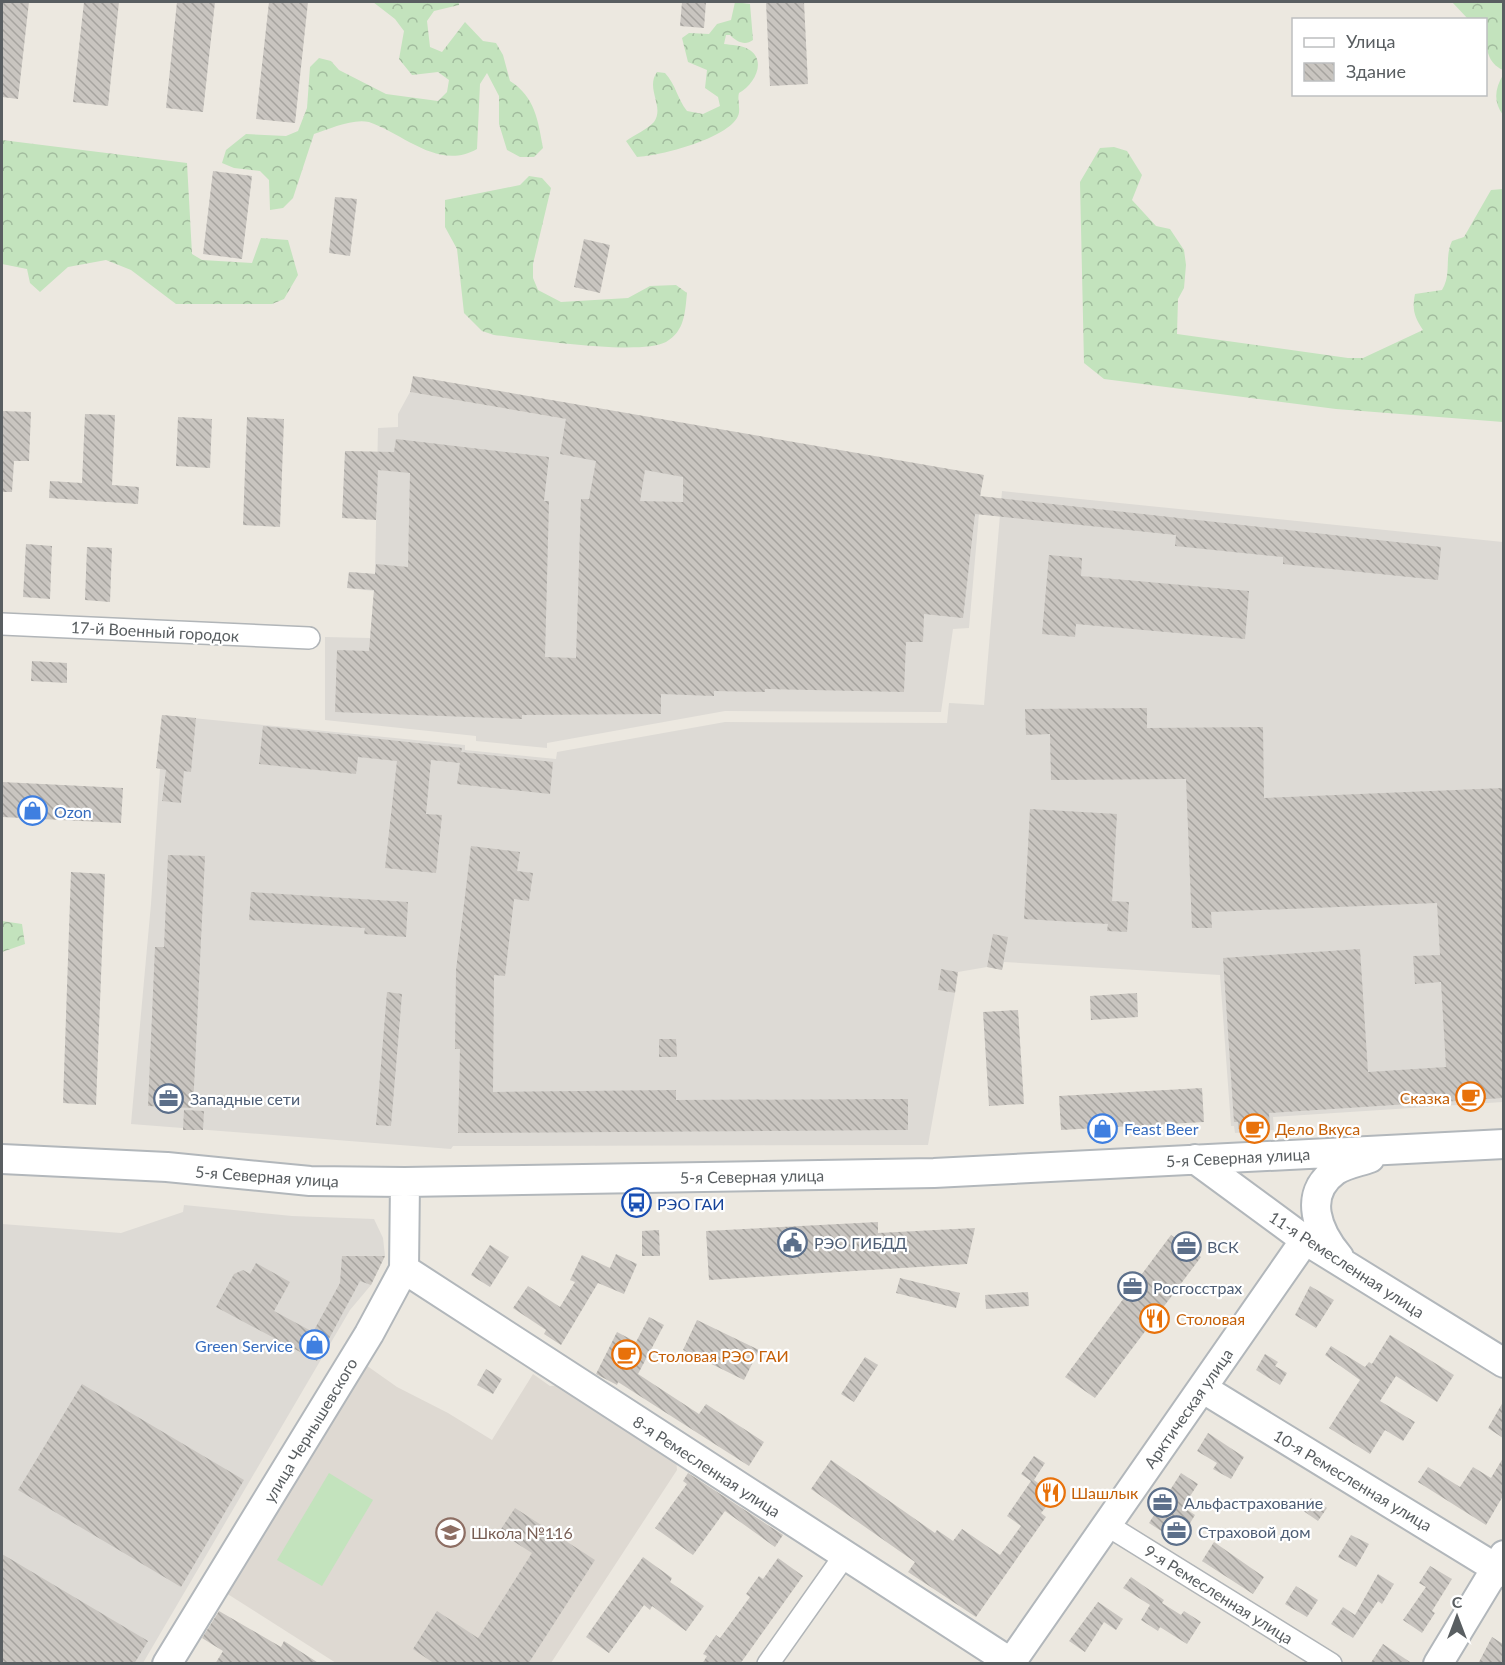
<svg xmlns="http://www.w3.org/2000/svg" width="1505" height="1665" viewBox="0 0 1505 1665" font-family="Lato,sans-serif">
<defs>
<pattern id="forest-crowns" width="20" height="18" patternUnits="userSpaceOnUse" patternTransform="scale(1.5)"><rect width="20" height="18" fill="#c3e3bd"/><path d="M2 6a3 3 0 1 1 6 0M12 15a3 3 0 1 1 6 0" fill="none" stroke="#a1bb9d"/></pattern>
<pattern id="building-back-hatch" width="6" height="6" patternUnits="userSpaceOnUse" patternTransform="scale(1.5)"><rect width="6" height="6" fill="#c9c5c0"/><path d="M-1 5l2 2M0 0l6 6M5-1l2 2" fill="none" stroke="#a6a39f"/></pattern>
</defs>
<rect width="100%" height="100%" fill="#ece8e0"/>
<path fill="#dddad5" d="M410,392L981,491L969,628L953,629L941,712L725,711L547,743V748L476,741V736L325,720V637L370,638L374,591L347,588L349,572L375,574L378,428L398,427V414Z
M1002,491L1503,542V1102L1273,1117L1274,1130L1235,1133L1234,1126H1231L1220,975L1004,962L1002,970L987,967L958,972L941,970L938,990L955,993L928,1145L453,1146L451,1149L131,1124L151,904L160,769L156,768L162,715L465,745V750L556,759L557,752L725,722L947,723L949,703L984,705Z
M184,1205L292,1216L374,1219L383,1238L385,1256L371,1285L350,1310L143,1663H2V1224L121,1233L183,1212Z"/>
<path fill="#ded9d2" d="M363,1363L397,1387L448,1413L492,1440L533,1374L550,1386L566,1385L676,1458L677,1470L551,1663H336L226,1593Z"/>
<path fill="url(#forest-crowns)" d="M373,2H459V5L434,11L427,21L430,47L442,52L465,22L483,41L496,43L503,55L510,81C535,97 538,120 543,148L534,157H520L507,150L499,124V96L487,73L480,84L477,149C439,171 404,134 369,122C353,118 329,129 314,134L293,198L283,208L270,210L269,180L260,171L234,168L222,163L226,150L246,134L286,136L298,131L307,108L310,67L319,58L331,61L339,70L386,94L438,101L447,92L449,80L438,72L412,75L399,59L404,31L395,19Z
M735,2L750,4L753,40C745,46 737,42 730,35H726L724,44C731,45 742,45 748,49C768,60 754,85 739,93C737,100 741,109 738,116C729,138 660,156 637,157L626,141C634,135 648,129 654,122C665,106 645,89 657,72L665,73C676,85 677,98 687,111L703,114L720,106L718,97L705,88L707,70L688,62L682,38L689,33L709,34L717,24L731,20Z
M1452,2H1503V70C1483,61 1486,39 1486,20L1468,19Z
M1503,75V115C1493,102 1495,88 1503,75Z
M2,140L187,163L192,254L202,260L252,263L261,238L288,240L298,275L284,299L272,304H176L131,270L106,260L68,267L40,292L30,283L27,269L2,264Z
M1114,147L1127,151L1142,175L1132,200L1156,226L1170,229L1184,250L1186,265L1184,288L1178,299L1177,334L1348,358H1363L1423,330C1414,317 1412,309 1415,294L1442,290C1452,274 1444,258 1452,241L1464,237L1491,190L1503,189V422L1336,409L1104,379L1084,363L1080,182L1100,148Z
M529,176L542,178L551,188L533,264V278L538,290L561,302L628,298L650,286L676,285L687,293C685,312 685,331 666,342C639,356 530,339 494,335L482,331L464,313L457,249L445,227V200L520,185Z
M2,921L22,924L25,944L2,952Z"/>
<path fill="#c3e3bd" d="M329,1473L373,1500L322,1586L277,1560Z"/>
<path fill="url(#building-back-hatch)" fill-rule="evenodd" d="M2,2H29L18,99L2,97Z
M84,2H119L108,106L73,102Z
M177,2H215L203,112L166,108Z
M269,2H308L295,123L256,119Z
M682,2H706L704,28L680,26Z
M766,2H804L808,84L770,86Z
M213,171L252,176L242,259L203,254Z
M335,197L357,199L350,256L329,253Z
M584,239L610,245L600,293L574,287Z
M413,376L984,475L980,496L1441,547L1438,580L1283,564V557L1175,546L1176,535L975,514L963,618L924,614L923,642H906L904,692L765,689V692L714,691V696L661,694V714L522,715V719L335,712L337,650L369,651L374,590L347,588L349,572L375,574L376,564L408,567L410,473L378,470L376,520L342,518L345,451L394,452L396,439L549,457L544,501H549L545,657L576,658L581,499H589L596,461L560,454L566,419L410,392ZM645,470L683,477V502L640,501Z
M2,411L31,412L29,461H14L12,492H2Z
M85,414L115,415L112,485L139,487L138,504L49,498L50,481L82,483Z
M178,417L212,419L210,468L176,466Z
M247,417L284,419L280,527L243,525Z
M26,544L52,546L50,599L23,597Z
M87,547L112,548L110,602L85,600Z
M1049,555L1082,558L1081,576L1249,591L1245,639L1076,624L1075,637L1042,634Z
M32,661L67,663V683L31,681Z
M1147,708V728L1263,727L1264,798L1503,788V1098L1269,1113L1270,1127L1238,1129V1122H1234L1223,958L1360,949L1368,1072L1446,1067L1441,982L1415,984L1413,956L1440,955L1437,903L1211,912L1212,928H1192L1186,779L1051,780L1050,734L1026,735L1025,709Z
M162,715L196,718L191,772L184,771L181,803L162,801L166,770L156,768Z
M263,726L462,748L461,752L553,762L550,794L457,784L460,763L431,760L426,814L442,815L436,873L385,868L397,761L358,757L356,774L259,764Z
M2,782L123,788L121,823L2,817Z
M1030,809L1117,814L1112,901L1129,902L1127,932L1107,931L1108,924L1024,919Z
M471,846L520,852L517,871L533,873L529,901L514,899L505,976L494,975L493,1092L676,1090V1100L908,1099V1130L458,1133L460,1049H455L456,970Z
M168,855L205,856L193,1108L148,1106L155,947H164Z
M71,872L105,874L96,1105L63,1103Z
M251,892L408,902L406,937L364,934L365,928L249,920Z
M993,934L1008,937L1002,970L987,967Z
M941,969L958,972L955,993L938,990Z
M387,992L402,994L391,1126L376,1125Z
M1137,993L1138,1017L1091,1020L1090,996Z
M1018,1010L1024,1104L989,1106L983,1012Z
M659,1039H676L677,1057H659Z
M1202,1088L1204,1122L1061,1130L1059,1096Z
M184,1110L204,1111L203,1130H183Z
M878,1222V1233L975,1228L967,1264L709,1280L706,1231Z
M659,1230L660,1256H642V1231Z
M1171,1235L1201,1257L1095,1398L1065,1377Z
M490,1245L509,1257L490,1287L471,1275Z
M616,1254L637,1264L624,1294L598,1283L561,1345L544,1334L546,1330L513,1308L528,1286L560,1307L575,1282L570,1280L582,1255L610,1268Z
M342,1256H385L371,1285L360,1281L317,1361L216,1307L234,1274L243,1270L250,1274L256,1263L290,1282L274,1311L313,1332L340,1283Z
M900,1278L960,1293L956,1308L896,1293Z
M1310,1286L1334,1300L1316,1328L1295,1315Z
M1028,1292L1029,1306L986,1309L985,1295Z
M649,1317L664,1325L638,1374L699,1414L706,1404L764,1442L749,1466L618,1382L617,1385L596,1374L617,1332L636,1342Z
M697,1320L759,1350L744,1380L683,1350Z
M1390,1335L1454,1375L1437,1402L1396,1376L1380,1401L1415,1422L1403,1441L1385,1430L1370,1454L1329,1428L1360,1380L1325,1355L1331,1346L1365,1367L1369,1362L1372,1364Z
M1265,1354L1278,1362L1275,1366L1287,1373L1280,1385L1256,1370Z
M865,1357L878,1365L854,1402L841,1394Z
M486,1369L502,1379L493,1394L477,1385Z
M82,1384L244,1480L181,1587L18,1490Z
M1503,1402V1438L1488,1428Z
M1208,1433L1244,1457L1231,1479L1213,1469L1217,1463L1197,1451Z
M1034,1456L1045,1463L1034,1480L1055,1496L1041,1513L1046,1517L976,1617L908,1572L915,1562L811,1489L831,1460L935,1533L937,1530L953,1541L962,1529L1000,1555L1021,1526L1007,1516L1031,1481L1021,1474Z
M1503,1458V1496L1486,1525L1418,1482L1428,1467L1460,1487L1473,1467L1491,1478Z
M688,1473L783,1535L775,1547L725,1511L693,1555L655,1528L687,1484L683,1481Z
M1181,1473L1198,1484L1183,1507L1195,1515L1184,1533L1178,1529L1172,1538L1149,1523Z
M1311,1498L1327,1508L1318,1521L1302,1510Z
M515,1508L595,1560L528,1664H435L413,1649L437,1611L478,1638L532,1553L499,1532Z
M1351,1535L1369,1544L1356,1567L1338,1557Z
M1214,1542L1264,1577L1253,1594L1202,1561Z
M2,1554L148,1641L134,1664H2Z
M643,1557L672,1578L670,1582L704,1606L686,1631L652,1606L650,1610L644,1605L609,1653L586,1637Z
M778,1558L803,1576L740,1664H702L707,1656L703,1654L716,1635L720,1638L750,1597L746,1594L759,1576L763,1579Z
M1430,1566L1452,1579L1432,1611L1435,1613L1422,1633L1403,1620L1426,1587L1419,1583Z
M1378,1574L1394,1584L1382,1604L1378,1601L1353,1638L1331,1624L1343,1607L1355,1615Z
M1131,1577L1164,1600L1162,1603L1181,1615L1184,1611L1201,1622L1187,1644L1160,1627L1158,1631L1141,1620L1150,1605L1123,1588Z
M1296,1586L1318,1600L1307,1617L1285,1604Z
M1098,1602L1123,1619L1116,1630L1104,1622L1085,1652L1069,1641Z
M219,1611L281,1647L284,1641L320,1664H215L223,1651L202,1638Z
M1492,1637L1503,1644V1664H1478Z
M1383,1644L1413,1664H1370Z"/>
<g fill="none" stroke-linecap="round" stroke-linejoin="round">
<defs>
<path id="street" d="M2,624L309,638
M1107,1525L1331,1664
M768,1664L845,1555"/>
<path id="secondary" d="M2,1159L167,1167L310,1181L405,1182L934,1173L1504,1144
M1195,1159L1305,1240L1504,1363
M1339,1257C1318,1232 1302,1195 1335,1171C1345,1164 1359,1162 1370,1158
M404,1269L1010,1662
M1202,1388L1504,1573
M167,1664L369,1334L404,1269L405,1182
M1010,1664L1305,1240
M1438,1664L1504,1555"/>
</defs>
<use href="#street" stroke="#b1b5b8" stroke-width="24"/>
<use href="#secondary" stroke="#b2b7bb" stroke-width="32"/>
<use href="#street" stroke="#fff" stroke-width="21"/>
<use href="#secondary" stroke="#fff" stroke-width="28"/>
</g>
<defs>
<symbol id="shop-ring" viewBox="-11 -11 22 22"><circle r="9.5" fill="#fff" stroke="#3f7fe0" stroke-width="1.5"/><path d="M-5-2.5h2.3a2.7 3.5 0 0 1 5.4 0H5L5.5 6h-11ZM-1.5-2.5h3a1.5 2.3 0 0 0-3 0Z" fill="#3f7fe0"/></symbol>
<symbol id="cafe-ring" viewBox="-11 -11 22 22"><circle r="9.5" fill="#fff" stroke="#e8710a" stroke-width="1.5"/><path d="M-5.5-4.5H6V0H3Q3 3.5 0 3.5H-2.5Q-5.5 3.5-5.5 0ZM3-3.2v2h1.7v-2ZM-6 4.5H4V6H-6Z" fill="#e8710a"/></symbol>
<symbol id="office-ring" viewBox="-11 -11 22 22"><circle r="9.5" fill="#fff" stroke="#5c6f8a" stroke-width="1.5"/><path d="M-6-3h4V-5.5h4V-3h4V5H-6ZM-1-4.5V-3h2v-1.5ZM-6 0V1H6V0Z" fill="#5c6f8a"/></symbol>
<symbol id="bus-ring" viewBox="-11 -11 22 22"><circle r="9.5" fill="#fff" stroke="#1a4fb4" stroke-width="1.5"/><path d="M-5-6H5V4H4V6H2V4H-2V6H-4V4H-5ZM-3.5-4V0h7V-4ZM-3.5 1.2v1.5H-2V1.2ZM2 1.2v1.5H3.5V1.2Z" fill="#1a4fb4"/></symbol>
<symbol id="civic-ring" viewBox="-11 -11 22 22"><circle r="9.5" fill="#fff" stroke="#5c6f8a" stroke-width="1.5"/><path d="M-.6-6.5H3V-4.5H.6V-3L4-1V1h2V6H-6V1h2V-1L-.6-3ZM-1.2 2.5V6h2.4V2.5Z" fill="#5c6f8a"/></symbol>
<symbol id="restaurant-ring" viewBox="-11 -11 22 22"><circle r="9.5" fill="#fff" stroke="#e8710a" stroke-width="1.5"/><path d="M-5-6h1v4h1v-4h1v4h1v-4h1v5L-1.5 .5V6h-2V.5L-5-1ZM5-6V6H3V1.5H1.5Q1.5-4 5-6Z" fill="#e8710a"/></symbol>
<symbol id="school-ring" viewBox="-11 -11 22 22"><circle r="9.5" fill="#fff" stroke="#8d6e63" stroke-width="1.5"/><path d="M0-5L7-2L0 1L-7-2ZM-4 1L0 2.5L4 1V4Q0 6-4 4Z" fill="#8d6e63"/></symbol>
</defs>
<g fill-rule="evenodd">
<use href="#shop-ring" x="16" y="794" width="33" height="33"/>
<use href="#cafe-ring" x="1454" y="1080" width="33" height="33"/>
<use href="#office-ring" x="152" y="1082" width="33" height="33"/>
<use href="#shop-ring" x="1086" y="1112" width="33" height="33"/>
<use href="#cafe-ring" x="1238" y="1112" width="33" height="33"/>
<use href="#bus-ring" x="620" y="1186" width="33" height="33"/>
<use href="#civic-ring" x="776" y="1226" width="33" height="33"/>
<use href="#office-ring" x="1170" y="1230" width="33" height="33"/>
<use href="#office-ring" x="1116" y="1270" width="33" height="33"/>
<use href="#restaurant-ring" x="1138" y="1302" width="33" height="33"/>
<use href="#shop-ring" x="298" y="1328" width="33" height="33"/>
<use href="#cafe-ring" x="610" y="1338" width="33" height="33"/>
<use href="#restaurant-ring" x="1034" y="1476" width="33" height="33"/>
<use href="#office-ring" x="1146" y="1486" width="33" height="33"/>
<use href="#office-ring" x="1160" y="1514" width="33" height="33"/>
<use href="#school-ring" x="434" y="1516" width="33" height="33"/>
</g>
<g text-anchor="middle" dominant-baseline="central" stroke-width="4.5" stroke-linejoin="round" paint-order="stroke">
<g font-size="16" fill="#595e61" stroke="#fff">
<text transform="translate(155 631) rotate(3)">17-й Военный городок</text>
<text transform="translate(1238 1157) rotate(-3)">5-я Северная улица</text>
<text transform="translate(267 1176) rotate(4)">5-я Северная улица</text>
<text transform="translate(752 1176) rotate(-1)">5-я Северная улица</text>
<text transform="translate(1347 1264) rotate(33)">11-я Ремесленная улица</text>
<text transform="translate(1188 1408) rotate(-55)">Арктическая улица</text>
<text transform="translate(310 1430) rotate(-59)">улица Чернышевского</text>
<text transform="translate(707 1466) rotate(33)">8-я Ремесленная улица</text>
<text transform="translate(1353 1480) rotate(31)">10-я Ремесленная улица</text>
<text transform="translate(1219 1594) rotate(32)">9-я Ремесленная улица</text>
</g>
<g font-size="16" fill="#366cbe" stroke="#fff" text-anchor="start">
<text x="54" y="811">Ozon</text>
<text x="1124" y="1128">Feast Beer</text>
<text x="293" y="1345" text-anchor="end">Green Service</text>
</g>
<g font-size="16" fill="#c56008" stroke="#fff" text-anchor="start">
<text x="1450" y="1097" text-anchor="end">Сказка</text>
<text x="1275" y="1128">Дело Вкуса</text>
<text x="1176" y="1318">Столовая</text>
<text x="648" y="1355">Столовая РЭО ГАИ</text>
<text x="1071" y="1492">Шашлык</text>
</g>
<g font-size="16" fill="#4e5e75" stroke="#fff" text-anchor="start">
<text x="190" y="1098">Западные сети</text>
<text x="814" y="1242">РЭО ГИБДД</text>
<text x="1207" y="1246">ВСК</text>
<text x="1153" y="1287">Росгосстрах</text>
<text x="1184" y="1502">Альфастрахование</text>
<text x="1198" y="1531">Страховой дом</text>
</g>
<g font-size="16" fill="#164399" stroke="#fff" text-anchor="start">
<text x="657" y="1203">РЭО ГАИ</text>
</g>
<g font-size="16" fill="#785e54" stroke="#fff" text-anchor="start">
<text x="471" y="1532">Школа №116</text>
</g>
</g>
<rect width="1505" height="1665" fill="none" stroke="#595e61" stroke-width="6"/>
<rect x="1292" y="18" width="195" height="78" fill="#ffffff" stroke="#bdbfc0" stroke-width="1.5"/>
<rect x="1304" y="38" width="30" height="9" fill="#ffffff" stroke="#bdbfc0" stroke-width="1.5"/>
<text x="1346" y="48" font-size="18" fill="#595e61">Улица</text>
<rect x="1304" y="63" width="30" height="18" fill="url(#building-back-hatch)" stroke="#bdbfc0" stroke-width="1.5"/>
<text x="1346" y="78" font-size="18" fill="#595e61">Здание</text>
<g transform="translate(1457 1617)" stroke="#ffffff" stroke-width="4.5" paint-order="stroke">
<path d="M0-4.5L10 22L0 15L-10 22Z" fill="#595e61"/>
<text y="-9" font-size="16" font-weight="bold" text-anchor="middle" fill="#595e61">С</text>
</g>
</svg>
